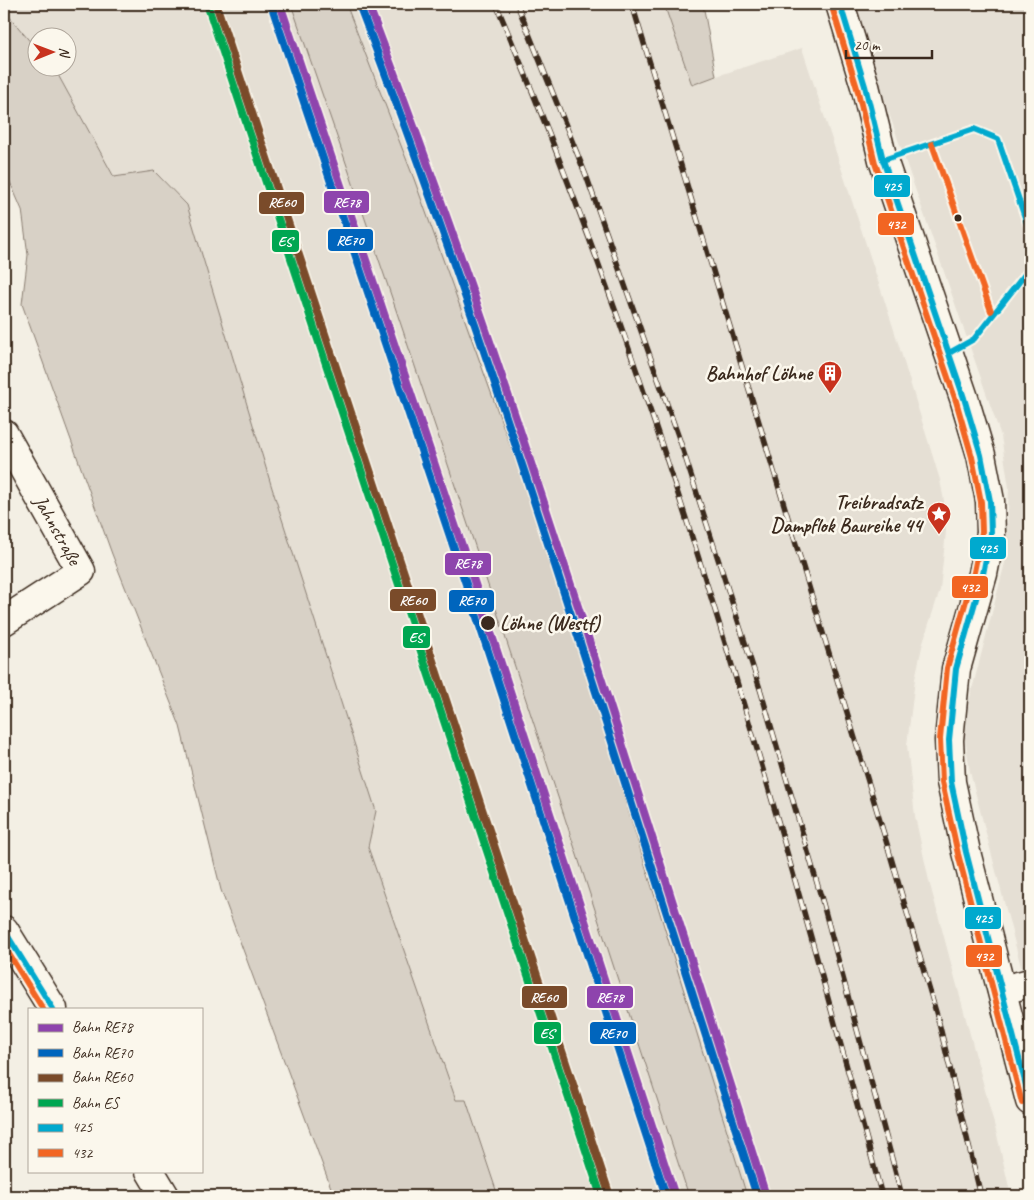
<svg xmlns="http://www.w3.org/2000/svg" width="1034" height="1200" viewBox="0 0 1034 1200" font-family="Caveat,sans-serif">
<rect width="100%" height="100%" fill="#f3efe4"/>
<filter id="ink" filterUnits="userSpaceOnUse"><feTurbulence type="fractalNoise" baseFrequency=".02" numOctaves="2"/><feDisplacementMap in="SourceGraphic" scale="10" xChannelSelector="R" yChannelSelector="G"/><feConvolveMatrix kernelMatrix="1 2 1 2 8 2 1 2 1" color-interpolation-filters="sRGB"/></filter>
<g filter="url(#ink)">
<path fill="#e5dfd4" d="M4,4H664L693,84L802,48L895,333L940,480L944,501L946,531L940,590L923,642L915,679L907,745L915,816L929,881L997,1135L1011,1196H498L466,1101H456L368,847L376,811L272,488L187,205L154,171L114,177L57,73L52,68H68V38H38L37,50L4,10Z
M851,4H1030V1001L970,772L965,738L969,701L1006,559L1009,488L1001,436Z"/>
<path fill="#d8d1c6" stroke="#8a7e72" d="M291,4H346L414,179L551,559L747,1196H689C558,798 429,399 291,4Z
M664,4H703L716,76L692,85Z
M4,10L37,50L38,68H52L57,73L114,177L154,171L187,205L272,488L376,811L368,847L456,1100H466L498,1196H334L221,890L180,726L112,554L22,304L28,255L22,210L4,168Z"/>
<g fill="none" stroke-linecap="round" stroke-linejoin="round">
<defs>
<g id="minor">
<path id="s1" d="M4,434L81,571L4,621"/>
<path d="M4,930L53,1009"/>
<path d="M1002,990L1030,983"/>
<path d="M150,1171L165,1196"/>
</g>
<path id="major" d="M840,4L865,86L883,160L964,398L981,455L990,501L991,533L983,574L956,669L949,740L951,782L966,852L1030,1101"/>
</defs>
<use href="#minor" stroke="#3b2a1e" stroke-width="31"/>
<use href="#major" stroke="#3b2a1e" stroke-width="31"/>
<use href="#minor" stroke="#fbf7ec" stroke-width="28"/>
<use href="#major" stroke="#fbf7ec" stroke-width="28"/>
<defs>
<path id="rail" d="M496,4C660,388 773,793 882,1196
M517,4L587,178L680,441L761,692L822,900L902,1196
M632,4L887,844L938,1019L981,1196"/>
</defs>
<use href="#rail" stroke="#3b2a1e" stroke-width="5.5"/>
<use href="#rail" stroke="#fbf7ec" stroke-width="4" stroke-dasharray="11" stroke-linecap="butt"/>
<defs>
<path id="bus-1" d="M840,4L865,86L883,160L964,398L981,455L990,501L991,533L983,574L956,669L949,740L951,782L966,852L1030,1101
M883,160L974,129L998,139L1030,232
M949,353L974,339L1030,268
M4,930L53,1009"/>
<path id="bus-2" d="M832,7L857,88L875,163L956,401L972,457L981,502L982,532L974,572L947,668L940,739L942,782L958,854L1022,1103
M932,144L991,311
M4,946L43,1009"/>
</defs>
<use href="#bus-1" stroke="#fbf7ec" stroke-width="10"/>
<use href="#bus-2" stroke="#fbf7ec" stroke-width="10"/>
<use href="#bus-1" stroke="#00a9ce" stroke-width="6"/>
<use href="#bus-2" stroke="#f26522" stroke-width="6"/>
<defs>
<path id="rail-1" d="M280,4L480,599L675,1196
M368,4C455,230 531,460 605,690C659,859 713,1027 766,1196"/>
<path id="rail-2" d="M272,7L472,602L666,1196
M360,7C447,233 522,462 596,692C650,860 704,1028 757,1196"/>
<path id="rail-3" d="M216,4L610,1196"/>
<path id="rail-4" d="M208,7L601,1196"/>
</defs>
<use href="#rail-1" stroke="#fbf7ec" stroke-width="11"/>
<use href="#rail-2" stroke="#fbf7ec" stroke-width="11"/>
<use href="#rail-3" stroke="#fbf7ec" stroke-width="11"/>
<use href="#rail-4" stroke="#fbf7ec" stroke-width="11"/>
<use href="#rail-1" stroke="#8e44ad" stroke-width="8"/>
<use href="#rail-2" stroke="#0065bd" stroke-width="8"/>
<use href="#rail-3" stroke="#7a4b2a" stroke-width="8"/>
<use href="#rail-4" stroke="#00a651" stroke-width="8"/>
</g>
</g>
<defs>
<symbol id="building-pin" viewBox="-11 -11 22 30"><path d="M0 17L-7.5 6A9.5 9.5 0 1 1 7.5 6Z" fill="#c8321e" stroke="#fbf7ec"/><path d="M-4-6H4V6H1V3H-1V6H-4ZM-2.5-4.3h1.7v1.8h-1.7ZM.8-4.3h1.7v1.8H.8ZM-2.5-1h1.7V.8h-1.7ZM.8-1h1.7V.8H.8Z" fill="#fff"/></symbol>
<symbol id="sight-pin" viewBox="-11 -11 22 30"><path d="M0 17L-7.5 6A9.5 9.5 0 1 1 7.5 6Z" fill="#c8321e" stroke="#fbf7ec"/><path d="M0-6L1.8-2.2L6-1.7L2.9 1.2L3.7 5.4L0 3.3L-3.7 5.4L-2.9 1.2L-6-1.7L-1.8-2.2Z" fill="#fff"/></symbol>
</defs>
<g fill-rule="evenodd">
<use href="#building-pin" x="816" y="359" width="28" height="38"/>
<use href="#sight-pin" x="925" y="500" width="28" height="38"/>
</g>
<g fill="#3b2a1e" stroke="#fbf7ec" stroke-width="2">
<circle cx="958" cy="218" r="4.5"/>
<circle cx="488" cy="623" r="8"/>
</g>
<g text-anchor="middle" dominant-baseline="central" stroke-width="5" stroke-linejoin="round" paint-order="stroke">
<g font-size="20" font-weight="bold" fill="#3b2a1e" stroke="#fbf7ec" text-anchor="end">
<text x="812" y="373">Bahnhof Löhne</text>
<text x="922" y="502">Treibradsatz<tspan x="922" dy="23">Dampflok Baureihe 44</tspan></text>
</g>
<g font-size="20" fill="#3b2a1e" stroke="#fbf7ec">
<text stroke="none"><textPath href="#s1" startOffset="110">Jahnstraße</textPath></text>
</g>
<g font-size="20" font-weight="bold" fill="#3b2a1e" stroke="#fbf7ec" text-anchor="start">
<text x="500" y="623">Löhne (Westf)</text>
</g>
</g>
<g stroke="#fbf7ec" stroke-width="2">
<rect x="873" y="174" width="38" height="24" rx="5" fill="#00a9ce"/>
<rect x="323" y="190" width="47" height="24" rx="5" fill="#8e44ad"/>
<rect x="258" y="191" width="47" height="24" rx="5" fill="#7a4b2a"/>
<rect x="877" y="212" width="38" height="24" rx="5" fill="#f26522"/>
<rect x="327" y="228" width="47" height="24" rx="5" fill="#0065bd"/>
<rect x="271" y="229" width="29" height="24" rx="5" fill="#00a651"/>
<rect x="969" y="536" width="38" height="24" rx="5" fill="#00a9ce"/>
<rect x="444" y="552" width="48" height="24" rx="5" fill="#8e44ad"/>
<rect x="951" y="575" width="38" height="24" rx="5" fill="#f26522"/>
<rect x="389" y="588" width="48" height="24" rx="5" fill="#7a4b2a"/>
<rect x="448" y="589" width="47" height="24" rx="5" fill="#0065bd"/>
<rect x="402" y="625" width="29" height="24" rx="5" fill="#00a651"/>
<rect x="964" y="906" width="38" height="24" rx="5" fill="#00a9ce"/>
<rect x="965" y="944" width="38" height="24" rx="5" fill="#f26522"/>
<rect x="586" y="985" width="48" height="24" rx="5" fill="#8e44ad"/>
<rect x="521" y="985" width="47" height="24" rx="5" fill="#7a4b2a"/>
<rect x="589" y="1021" width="48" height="24" rx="5" fill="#0065bd"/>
<rect x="533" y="1021" width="29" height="24" rx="5" fill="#00a651"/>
</g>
<g font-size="14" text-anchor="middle" font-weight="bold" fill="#fff">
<text x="892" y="191">425</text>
<text x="347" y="207">RE78</text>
<text x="282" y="207">RE60</text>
<text x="896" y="229">432</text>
<text x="350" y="245">RE70</text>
<text x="285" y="246">ES</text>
<text x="988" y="553">425</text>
<text x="468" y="568">RE78</text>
<text x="970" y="592">432</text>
<text x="413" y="605">RE60</text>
<text x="472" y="605">RE70</text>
<text x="416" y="642">ES</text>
<text x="983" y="923">425</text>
<text x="984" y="961">432</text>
<text x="610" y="1002">RE78</text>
<text x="544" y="1002">RE60</text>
<text x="613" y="1038">RE70</text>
<text x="547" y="1038">ES</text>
</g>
<rect width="1034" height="1200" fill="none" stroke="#fbf7ec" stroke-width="20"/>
<rect x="10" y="10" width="1014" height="1180" fill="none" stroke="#3b2a1e" stroke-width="2" filter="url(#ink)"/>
<rect x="28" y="1008" width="175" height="165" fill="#fbf7ec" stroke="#aea59a"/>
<rect x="38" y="1024" width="25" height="8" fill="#8e44ad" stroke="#aea59a"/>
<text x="72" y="1032" font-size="15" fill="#3b2a1e">Bahn RE78</text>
<rect x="38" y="1049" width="25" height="8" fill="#0065bd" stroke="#aea59a"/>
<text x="72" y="1058" font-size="15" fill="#3b2a1e">Bahn RE70</text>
<rect x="38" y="1074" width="25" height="8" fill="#7a4b2a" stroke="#aea59a"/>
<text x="72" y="1082" font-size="15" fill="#3b2a1e">Bahn RE60</text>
<rect x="38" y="1099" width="25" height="8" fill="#00a651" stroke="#aea59a"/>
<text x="72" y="1108" font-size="15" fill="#3b2a1e">Bahn ES</text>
<rect x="38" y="1124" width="25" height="8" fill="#00a9ce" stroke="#aea59a"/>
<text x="72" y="1132" font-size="15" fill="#3b2a1e">425</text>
<rect x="38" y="1149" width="25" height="8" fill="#f26522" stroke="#aea59a"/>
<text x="72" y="1158" font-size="15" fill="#3b2a1e">432</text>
<g transform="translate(52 52) rotate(89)"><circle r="24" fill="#fbf7ec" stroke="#aea59a"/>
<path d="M0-4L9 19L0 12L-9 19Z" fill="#c8321e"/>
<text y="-8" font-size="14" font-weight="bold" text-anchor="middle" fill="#3b2a1e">N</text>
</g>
<path d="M846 50v8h86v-8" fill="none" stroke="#3b2a1e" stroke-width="2.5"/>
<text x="854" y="50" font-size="15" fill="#3b2a1e" stroke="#fbf7ec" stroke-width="4" paint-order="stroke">20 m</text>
</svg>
